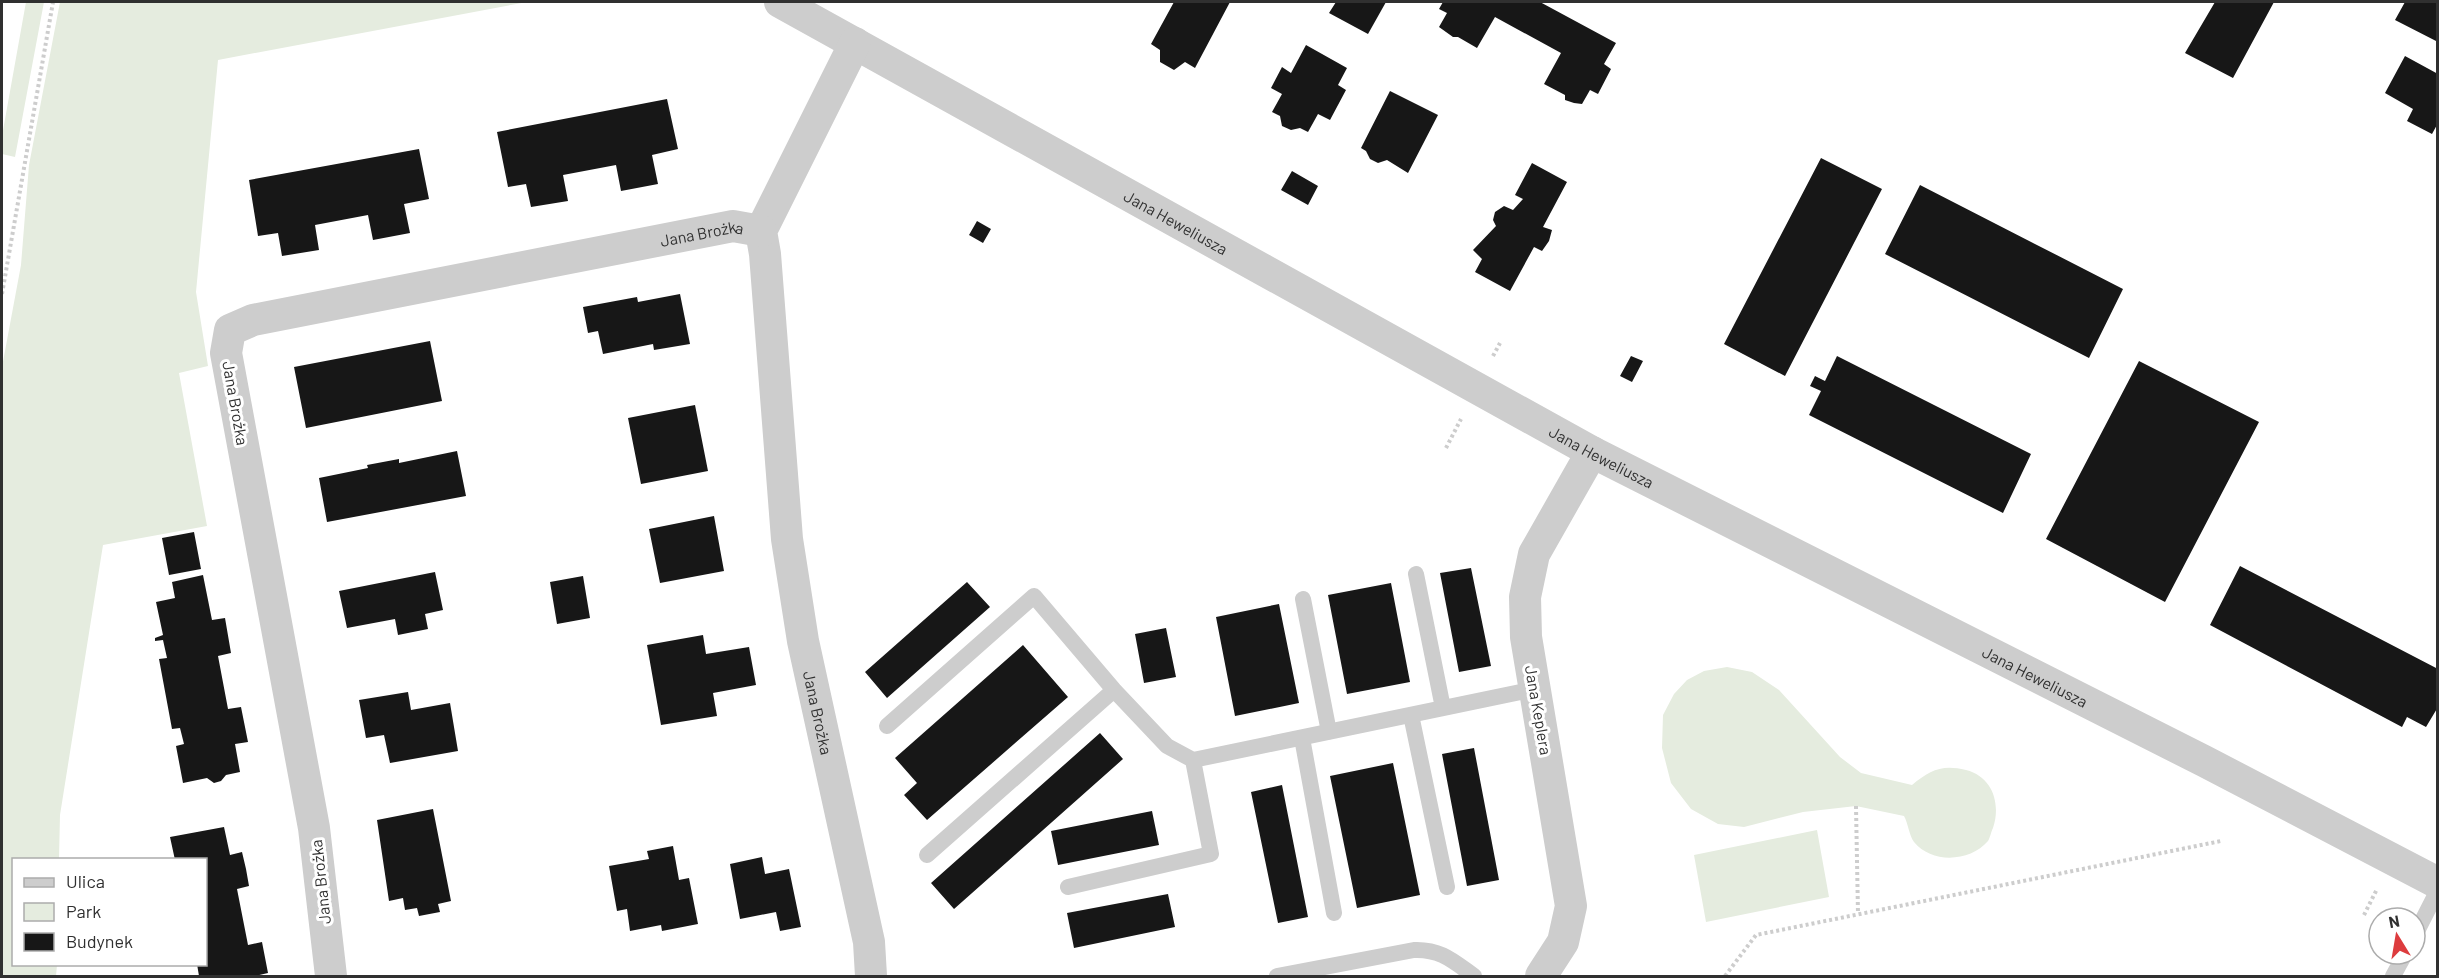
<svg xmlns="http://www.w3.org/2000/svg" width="2439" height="978" viewBox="0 0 2439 978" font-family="Barlow,sans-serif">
<rect width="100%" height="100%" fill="#fff"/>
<path fill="#e5ecdf" d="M26,2H44L15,157L2,154V136Z
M60,2H527L218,60L196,292L208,366L179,373L207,526L103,545L60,815L59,859L14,860V964L57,965L56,976H2V367L21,265L29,165Z
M1727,667L1752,672L1779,690L1840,757L1861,773L1912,785C1930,770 1942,764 1966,770C1993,777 2001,804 1993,828C1991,832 1990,838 1988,841C1970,862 1932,864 1914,842C1909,835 1908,823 1904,816L1856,806L1803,812L1744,827L1718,824L1691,809L1671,783L1662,748L1663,715L1674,694L1687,680L1704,671Z
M1817,830L1829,897L1706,922L1694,855Z"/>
<path fill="#171717" d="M1174,2H1230L1195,68L1185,62L1174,70L1160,62V50L1151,44Z
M1336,2H1386L1368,34L1329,13Z
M1443,2H1540L1616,43L1604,64L1611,69L1598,94L1590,90L1582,104L1574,103L1565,100V95L1544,84L1561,53L1495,17L1477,48L1458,37H1453L1439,27L1447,13L1439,9Z
M2215,2H2274L2233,78L2185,53Z
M2405,2H2438V42L2395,20Z
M1306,45L1347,68L1338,85L1346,90L1330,120L1318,114L1308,132L1300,128L1291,130L1282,126L1280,116L1272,112L1282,94L1271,88L1282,67L1291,73Z
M2405,56L2438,74V123L2432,134L2407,121L2413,109L2385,93Z
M1390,91L1438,115L1408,173L1387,160L1378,163L1370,159L1366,151L1361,148Z
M667,99L678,149L652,155L658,184L621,191L616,165L563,175L568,201L531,207L526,184L508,187L497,132Z
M419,149L429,199L404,204L410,233L373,240L368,215L315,225L319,250L282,256L278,233L258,236L249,180Z
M1821,158L1882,189L1785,376L1724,344Z
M1532,163L1567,182L1543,227L1552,230L1549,241L1542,251L1534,247L1510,291L1475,272L1482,259L1473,250L1496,226L1493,220L1495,212L1504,206L1513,210L1523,199L1515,195Z
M1292,171L1318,186L1308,205L1281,190Z
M1920,185L2123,289L2089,358L1885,254Z
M977,221L991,229L983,243L969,235Z
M680,294L690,344L654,350L653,344L603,354L598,331L588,333L583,307L637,297L638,302Z
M430,341L442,401L306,428L294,367Z
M1631,356L1643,361L1632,382L1620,376Z
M1837,356L2031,454L2003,513L1809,415L1821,391L1810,386L1815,376L1825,381Z
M2139,361L2259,422L2165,602L2046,539Z
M695,405L708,471L641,484L628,418Z
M457,451L466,496L327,522L319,478L368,468L367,465L399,459V463Z
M714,516L724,571L660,583L649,529Z
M194,532L201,569L169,575L162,538Z
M2240,566L2438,669V707L2426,727L2407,717L2402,727L2210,625Z
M1471,568L1491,666L1459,672L1440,573Z
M435,572L443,610L425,614L428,629L398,635L395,619L347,628L339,591Z
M203,575L212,620L225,618L231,653L218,656L228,709L241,707L248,742L235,744L240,772L226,775L221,781L214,783L207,778L183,783L176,746L184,744L180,728L172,729L159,659L167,658L163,640L155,641V638L163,635L156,602L175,598L172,582Z
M583,576L590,618L557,624L550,582Z
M967,582L990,607L887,698L865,672Z
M1391,583L1410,682L1347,694L1328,595Z
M1279,604L1299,703L1235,716L1216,617Z
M1166,628L1176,677L1144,683L1135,634Z
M703,635L706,654L749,647L756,685L713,693L717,716L661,725L647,645Z
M1023,645L1068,697L927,820L904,795L917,783L895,758Z
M408,692L411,710L450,703L458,751L390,763L384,735L366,738L359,700Z
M1100,733L1123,759L954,909L931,883Z
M1474,748L1499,880L1467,886L1442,754Z
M1393,763L1420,895L1357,908L1330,776Z
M1282,785L1308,917L1278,923L1251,792Z
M433,809L451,901L438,904L440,912L419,916L417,908L405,910L403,898L389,901L377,820Z
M1152,811L1159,845L1058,865L1051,831Z
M224,827L230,855L242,852L246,869L249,886L237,889L248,945L262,942L268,973L255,976H199L197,964H206V860H175L170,837Z
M673,846L679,880L689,878L698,924L662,931L661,925L630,931L627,909L617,911L609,866L649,859L647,851Z
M762,857L765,874L789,869L801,927L780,931L776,912L740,919L730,864Z
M1168,894L1175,927L1074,948L1067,913Z"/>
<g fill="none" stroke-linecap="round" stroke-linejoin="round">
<path stroke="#cdcdcd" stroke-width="4" stroke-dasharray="3 3" stroke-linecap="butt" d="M2,294L53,2
M1493,356L1500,343
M1446,448L1461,419
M1856,806L1858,914
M2364,915L2377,889
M1725,976L1756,935L2221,841"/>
<path stroke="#cdcdcd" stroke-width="16" d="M1416,574L1443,708
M1303,599L1329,732
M1411,715L1447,887
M887,726L1034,596L1114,690L1167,746L1193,760L1211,854L1068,887
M1302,738L1334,913
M1193,760L1535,689
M927,855L1114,690
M2415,935L2438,890
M1277,976L1414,950C1441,949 1453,961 1474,976
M2393,976L2405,954"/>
<g stroke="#cdcdcd" stroke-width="32">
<path id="s1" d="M780,2L1592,452L2204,761L2438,883"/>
<path id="s2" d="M855,43L761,231L765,254L787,539L803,641L869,942L871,976"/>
<path id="s3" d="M331,976L314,828L226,353L230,330L253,320L733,226L761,231"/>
<path d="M1541,976L1563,942L1571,906L1526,637L1525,597L1534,554L1592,452"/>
</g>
</g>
<g text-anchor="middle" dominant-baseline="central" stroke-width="6" stroke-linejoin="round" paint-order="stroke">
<g font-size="16" fill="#303030" stroke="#fff">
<text stroke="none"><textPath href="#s1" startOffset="453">Jana Heweliusza</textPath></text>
<text stroke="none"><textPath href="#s3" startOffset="1138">Jana Brożka</textPath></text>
<text transform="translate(236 403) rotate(80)">Jana Brożka</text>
<text stroke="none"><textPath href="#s1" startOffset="939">Jana Heweliusza</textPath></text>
<text stroke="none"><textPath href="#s1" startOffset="1425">Jana Heweliusza</textPath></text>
<text transform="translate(1539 710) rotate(80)">Jana Keplera</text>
<text stroke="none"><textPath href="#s2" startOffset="696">Jana Brożka</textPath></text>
<text transform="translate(320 882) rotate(-96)">Jana Brożka</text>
</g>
</g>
<rect width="2439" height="978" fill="none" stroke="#303030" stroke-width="6"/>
<rect x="12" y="858" width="195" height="108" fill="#ffffff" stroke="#acacac" stroke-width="1.5"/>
<rect x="24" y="878" width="30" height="9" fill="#cdcdcd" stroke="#acacac" stroke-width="1.5"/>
<text x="66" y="888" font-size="18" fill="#303030">Ulica</text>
<rect x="24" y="903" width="30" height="18" fill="#e5ecdf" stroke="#acacac" stroke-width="1.5"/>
<text x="66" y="918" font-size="18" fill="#303030">Park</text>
<rect x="24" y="933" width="30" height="18" fill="#171717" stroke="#acacac" stroke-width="1.5"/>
<text x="66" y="948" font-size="18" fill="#303030">Budynek</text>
<g transform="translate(2397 936) rotate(349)"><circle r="28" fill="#ffffff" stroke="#acacac" stroke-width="1.5"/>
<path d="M0-4.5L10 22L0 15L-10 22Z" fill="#dd3c3e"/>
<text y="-9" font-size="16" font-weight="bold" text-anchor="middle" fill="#303030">N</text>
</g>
</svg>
